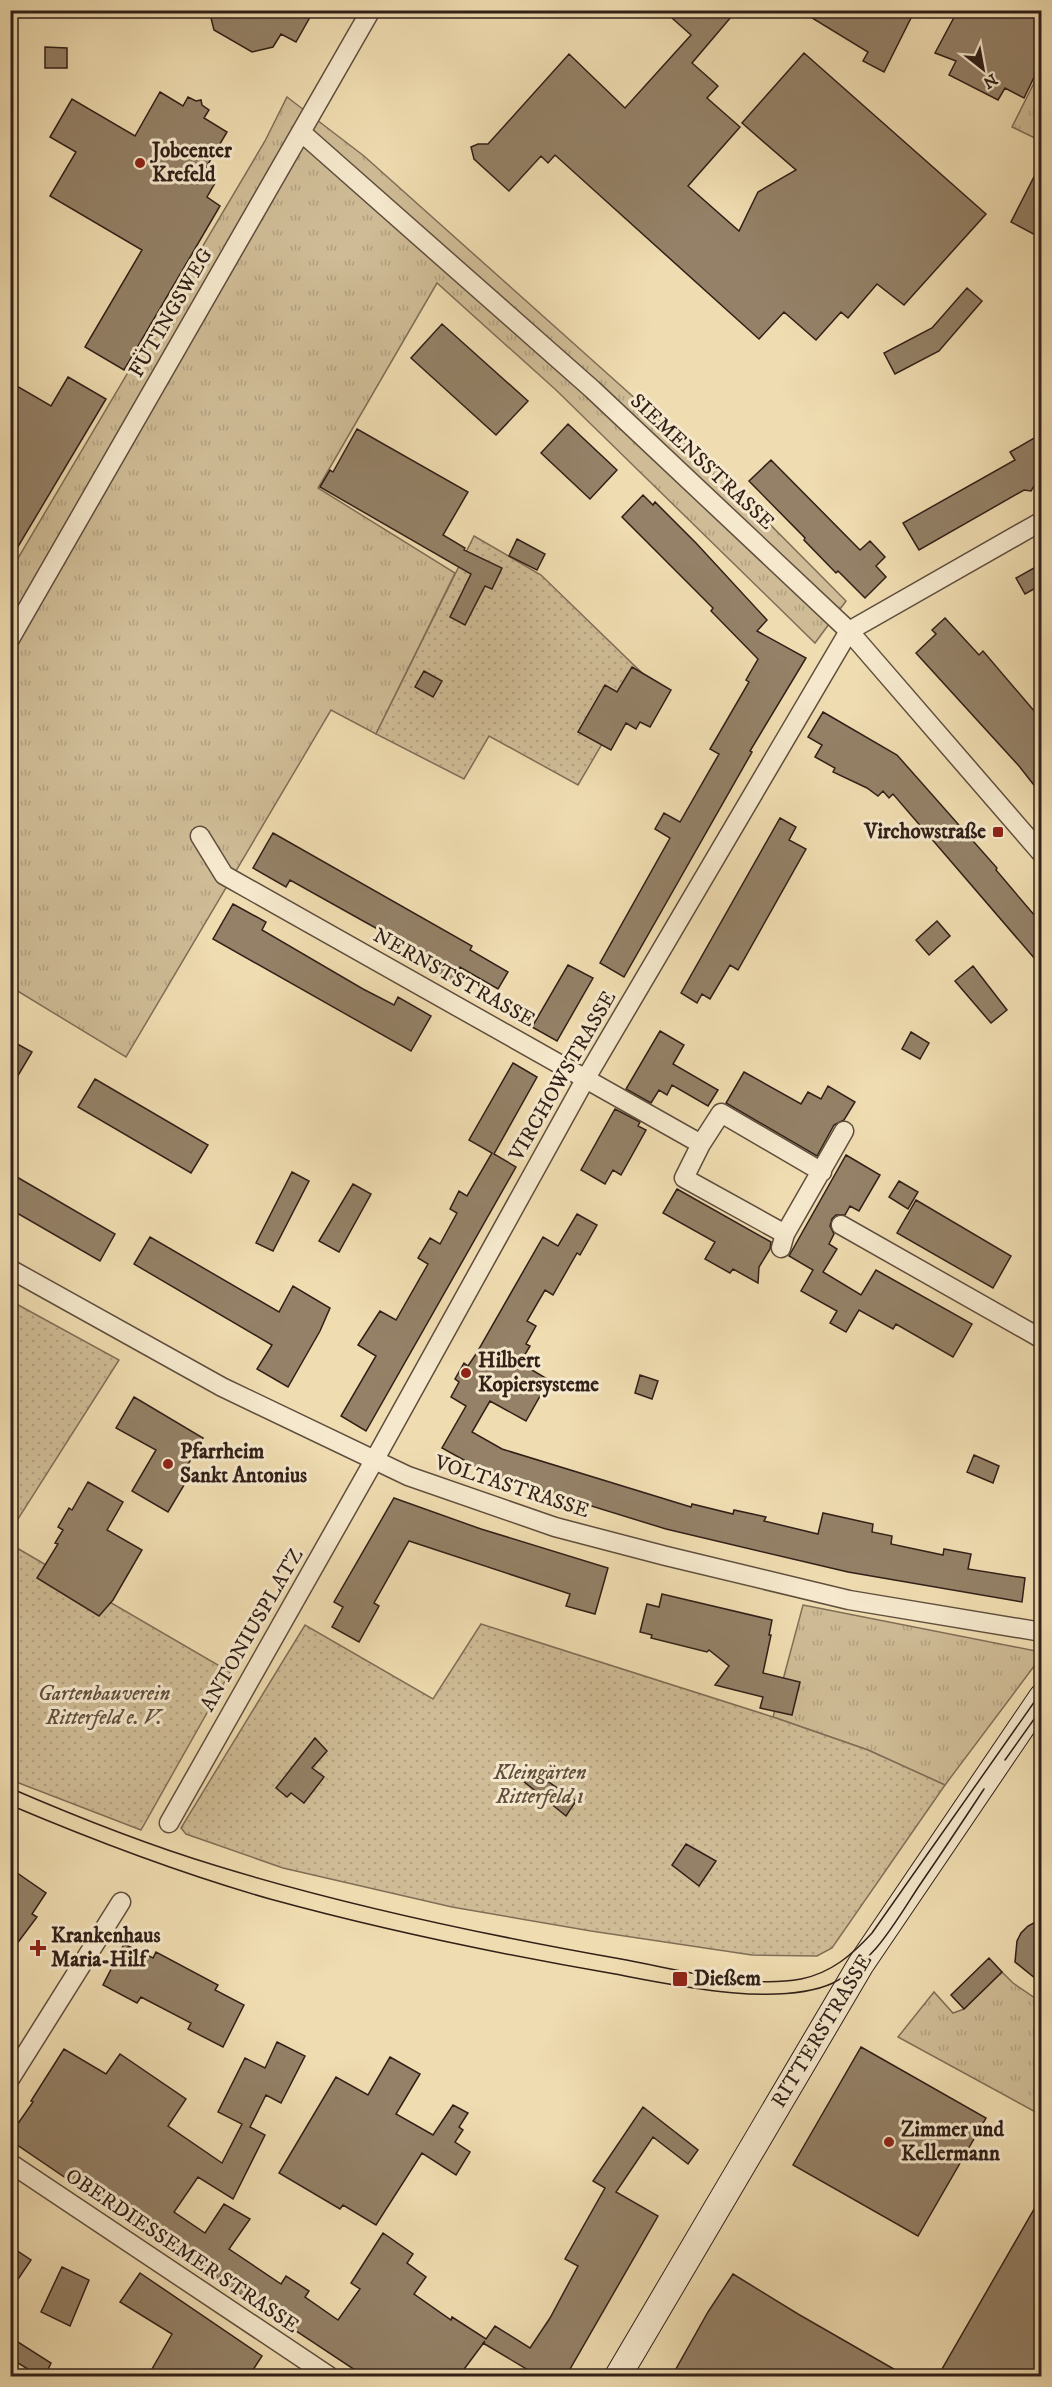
<svg xmlns="http://www.w3.org/2000/svg" width="1052" height="2387" viewBox="0 0 1052 2387" font-family="'IM FELL DW Pica',serif">
<defs>
<pattern id="grass-tufts" width="24" height="20" patternUnits="userSpaceOnUse" patternTransform="scale(1.5)"><rect width="24" height="20" fill="#cfbc96"/><path d="M3 7l-1-3M5 7V3M7 7l1-3M15 17l-1-3M17 17v-4M19 17l1-3" fill="none" stroke="#b2a181"/></pattern>
<pattern id="garden-dots" width="8" height="8" patternUnits="userSpaceOnUse" patternTransform="scale(1.5)"><rect width="8" height="8" fill="#cfbc96"/><path d="M2 2h.1M6 6h.1" fill="none" stroke="#b2a181" stroke-width="1.8" stroke-linecap="round"/></pattern>
</defs>
<rect width="100%" height="100%" fill="#efdcb0"/>
<filter id="stains"><feTurbulence type="fractalNoise" baseFrequency=".00333" numOctaves="4"/><feColorMatrix values="0 0 0 0 .2 0 0 0 0 .09 0 0 0 0 .02 0 0 0 .5 -.17"/></filter>
<radialGradient id="worn" r=".72"><stop offset=".6" stop-color="#630" stop-opacity="0"/><stop offset="1" stop-color="#630" stop-opacity=".3"/></radialGradient>
<path fill="url(#grass-tufts)" stroke="#806e57" stroke-width="1.5" d="M1041,69V141L1012,127Z
M287,97L364,156L724,478L846,601L815,643L556,390L437,283L318,488L455,573L376,734L331,710L126,1057L11,987V570L265,141Z
M803,1605L1041,1652V1657L945,1785L868,1750L773,1717Z
M1002,1972L1013,1983L1035,1998L1041,1997V2115L898,2037L934,1992L953,2013L964,2009Z"/>
<path fill="url(#garden-dots)" stroke="#806e57" stroke-width="1.5" d="M474,536L541,575L643,674L578,785L489,736L464,779L376,734Z
M11,1301L119,1360L11,1530Z
M10,1544L230,1672L141,1830L11,1780Z
M481,1624L773,1717L868,1750L945,1785L832,1948L817,1956L752,1955L591,1931L452,1907L283,1868L186,1834L181,1828L305,1625L433,1699Z"/>
<path fill="#948167" stroke="#311f18" stroke-width="1.5" d="M209,10H314L296,42L281,34L273,47L252,52L214,30Z
M663,10H737L692,63L718,86L707,98L740,127L688,186L739,231L758,192L796,170L742,123L804,53L986,214L904,305L877,284L848,318L841,312L816,340L784,312L759,339L555,155L548,163L541,156L509,191L474,159L471,147L478,144H488L569,54L625,108L691,35Z
M799,10H915L884,72L863,61L868,52Z
M958,10H1026L1041,18V63L1024,98L1005,88L998,100L949,75L956,61L935,53Z
M45,47L67,48V68H45Z
M160,92L183,106L188,97L196,101L201,100L202,105L209,110L204,118L227,132L201,176L215,183L207,197L220,206L124,370L85,347L142,250L50,196L76,152L50,137L72,99L135,136Z
M1041,163V238L1011,222Z
M967,288L982,301L939,351L895,374L884,353L932,328Z
M442,324L528,401L496,435L411,358Z
M68,377L106,399L10,560V382L51,406Z
M568,424L617,470L590,499L541,453Z
M357,429L468,492L443,535L465,548L464,550L502,568L492,589L485,586L465,625L450,617L471,574L320,487L330,470L333,472Z
M1041,434V475L1031,491L1024,490L919,550L903,523L1015,460L1010,452Z
M771,460L860,550L870,541L885,557L876,566L886,577L865,598L838,571L836,573L804,540L805,538L749,481Z
M643,495L653,505L655,502L696,543L767,620L757,631L806,658L750,751L752,752L624,977L600,963L670,838L655,829L664,813L680,822L719,754L710,749L749,682L746,680L758,659L711,611L713,608L622,517Z
M517,539L545,554L537,570L509,556Z
M1041,564V585L1025,594L1016,578Z
M945,618L979,655L983,651L1041,719V794L1019,766L916,653L936,634L932,630Z
M632,667L671,690L650,727L640,722L636,729L626,723L611,750L578,732L605,685L617,692Z
M424,671L442,681L433,697L415,687Z
M823,712L897,755L997,868L996,870L1041,923V966L893,794L889,798L883,791L878,796L867,788L833,772L835,768L815,757L822,745L808,737Z
M780,818L796,827L789,840L806,849L738,970L730,965L710,999L702,994L697,1003L681,993Z
M273,833L472,946L470,950L508,972L498,989L460,967L452,981L418,962L423,954L365,922L290,880L286,887L253,868Z
M233,904L266,922L262,930L363,989L394,1005L398,997L431,1016L411,1051L213,939Z
M937,921L950,936L929,955L916,940Z
M568,965L593,978L557,1041L532,1027Z
M973,966L1007,1010L991,1023L955,981Z
M660,1031L684,1045L673,1064L718,1090L708,1106L672,1085L667,1095L659,1090L651,1103L626,1089Z
M911,1032L929,1043L920,1059L902,1049Z
M10,1040L32,1052L10,1089Z
M513,1063L537,1077L494,1154L516,1167L366,1431L341,1416L376,1356L358,1345L380,1311L396,1320L428,1264L418,1258L430,1238L440,1244L457,1213L450,1209L459,1191L467,1196L492,1153L469,1140Z
M744,1072L801,1104L808,1092L821,1099L828,1086L855,1102L844,1120L834,1125L817,1156L726,1103Z
M95,1079L208,1145L191,1173L78,1107Z
M615,1109L640,1122L638,1126L646,1130L621,1175L613,1170L605,1184L581,1170Z
M846,1155L880,1175L859,1211L850,1206L845,1215H836L832,1219L830,1226L834,1234L829,1244L837,1249L823,1272L861,1295L876,1270L972,1324L953,1357L896,1324L893,1329L859,1310L846,1332L830,1323L837,1311L801,1291L813,1270L789,1256Z
M292,1172L309,1181L273,1251L256,1243Z
M10,1173L115,1234L100,1261L10,1209Z
M899,1181L918,1192L908,1209L889,1197Z
M353,1184L371,1194L339,1252L319,1241Z
M677,1189L771,1242L770,1249L759,1267L758,1283L733,1269L730,1273L705,1259L715,1242L663,1213Z
M916,1200L1011,1256L993,1288L897,1233Z
M577,1214L597,1225L580,1255L577,1253L553,1295L545,1290L527,1321L536,1326L526,1344L530,1346L520,1363L549,1380L526,1421L490,1401L472,1432L502,1449L691,1507L692,1504L733,1514L734,1510L766,1517L764,1521L818,1534L823,1513L873,1524L872,1532L892,1536L891,1544L943,1555L944,1549L971,1554L968,1569L1025,1578L1022,1602L848,1572L666,1529L491,1475L442,1448L466,1406L451,1397L459,1382L455,1379L464,1363L468,1366L476,1354L543,1237L558,1246Z
M150,1237L279,1312L293,1286L330,1308L320,1331L288,1387L257,1369L272,1345L134,1264Z
M640,1375L658,1381L652,1399L635,1393Z
M134,1397L203,1438L181,1477L187,1480L168,1512L132,1491L156,1450L116,1428Z
M974,1455L999,1466L993,1483L967,1472Z
M88,1482L123,1502L107,1530L142,1550L113,1600L99,1616L37,1578L58,1544L55,1543L63,1530L58,1527L69,1508L72,1510Z
M394,1498L481,1529L608,1568L595,1614L566,1606L570,1594L409,1541L374,1603L379,1606L359,1642L332,1627L343,1607L334,1602Z
M662,1594L772,1620L769,1635H771L763,1673L800,1682L792,1715L760,1708L763,1697L715,1685L729,1666L709,1650L707,1652L651,1638L652,1635L640,1632L647,1604L659,1607Z
M315,1738L327,1751L312,1768L324,1777L304,1803L291,1793L287,1797L276,1788Z
M530,1769L576,1801L566,1816L522,1780Z
M686,1844L716,1861L699,1886L672,1865Z
M10,1868L46,1893L32,1914L37,1917L10,1953Z
M1041,1919V1983L1015,1962L1017,1941L1021,1933L1028,1926Z
M124,1944L153,1958L156,1952L218,1985L215,1990L244,2005L223,2047L188,2029L191,2023L141,1997L137,2003L103,1985Z
M989,1958L1002,1972L964,2009L951,1995Z
M277,2042L305,2056L281,2103L266,2095L250,2127L265,2135L233,2199L198,2177L174,2212L205,2233L224,2204L250,2219L229,2249L281,2284L286,2276L309,2291L305,2297L338,2320L360,2289L351,2283L383,2233L413,2254L407,2263L426,2277L414,2294L451,2320L452,2317L486,2339L495,2326L530,2348L550,2318L578,2266L565,2259L605,2188L593,2181L643,2107L698,2150L688,2164L653,2137L616,2192L658,2216L566,2376H538L483,2343L485,2341L459,2376H364L95,2198L101,2185L86,2176L79,2187L10,2140V2135L33,2102L31,2101L64,2049L106,2074L120,2054L186,2099L168,2126L222,2163L242,2124L218,2112L245,2058L265,2068Z
M861,2047L986,2118L918,2236L793,2165Z
M390,2057L420,2074L396,2114L433,2135L453,2105L468,2113L459,2127L463,2130L455,2142L470,2152L456,2175L422,2153L376,2225L343,2205L340,2209L279,2173L336,2077L368,2095Z
M1041,2197V2376H938Z
M10,2246L31,2260L10,2291Z
M62,2267L89,2280L70,2326L41,2312Z
M140,2273L262,2356L249,2376H148L172,2334L120,2302Z
M733,2274L798,2314L906,2376H672L708,2312Z
M10,2337L51,2363L45,2376H39L10,2358Z"/>
<g fill="none" stroke-linecap="round" stroke-linejoin="round">
<defs>
<path id="minor" d="M301,132L592,389L849,631L1042,854
M10,639L371,10
M200,836L224,875L701,1144
M841,1225L1042,1339
M785,1234L684,1178L701,1144L721,1113L822,1172
M781,1248L785,1234L844,1131
M10,1269L222,1387L408,1476L555,1527L666,1556L849,1600L1042,1632
M169,1823L375,1459L586,1078L849,631L1042,521
M10,2079L121,1902
M10,2163L329,2376"/>
<path id="secondary" d="M618,2376L861,1964L1042,1697"/>
</defs>
<use href="#minor" stroke="#604e3e" stroke-width="21"/>
<use href="#secondary" stroke="#311f18" stroke-width="28"/>
<use href="#minor" stroke="#f5e8cc" stroke-width="18"/>
<use href="#secondary" stroke="#f5e8cc" stroke-width="26"/>
<path stroke="#311f18" stroke-width="1.5" d="M1005,1760L1042,1708
M10,1788C77,1817 145,1844 214,1865C347,1906 485,1935 621,1959C677,1969 745,1989 801,1979C831,1973 852,1955 872,1933L1042,1691
M10,1805C95,1841 182,1874 270,1899C383,1930 499,1954 615,1974C672,1985 779,2008 833,1983C873,1964 896,1921 919,1886C941,1854 963,1821 984,1789"/>
</g>
<g fill="#8f2418" stroke="#f5e8cc" stroke-width="2">
<circle cx="140" cy="163" r="6"/>
<rect x="992" y="826" width="12" height="12" rx="3"/>
<circle cx="466" cy="1373" r="6"/>
<circle cx="168" cy="1464" r="6"/>
<path d="M35 1939h6v6h6v6h-6v6h-6v-6h-6v-6h6z"/>
<rect x="672" y="1971" width="16" height="16" rx="3"/>
<circle cx="889" cy="2142" r="6"/>
</g>
<g text-anchor="middle" dominant-baseline="central" stroke-width="6" stroke-linejoin="round" paint-order="stroke">
<g font-size="21" font-weight="bold" fill="#311f18" stroke="#f5e8cc" text-anchor="start">
<text x="152" y="151">Jobcenter<tspan x="152" dy="24">Krefeld</tspan></text>
<text x="986" y="832" text-anchor="end">Virchowstraße</text>
<text x="478" y="1361">Hilbert<tspan x="478" dy="24">Kopiersysteme</tspan></text>
<text x="180" y="1452">Pfarrheim<tspan x="180" dy="24">Sankt Antonius</tspan></text>
<text x="51" y="1936">Krankenhaus<tspan x="51" dy="24">Maria-Hilf</tspan></text>
<text x="694" y="1979">Dießem</text>
<text x="901" y="2130">Zimmer und<tspan x="901" dy="24">Kellermann</tspan></text>
</g>
<g font-size="21" fill="#311f18" stroke="#f5e8cc">
<text transform="translate(171 313) rotate(-60)">FÜTINGSWEG</text>
<text transform="translate(702 462) rotate(43)">SIEMENSSTRASSE</text>
<text transform="translate(454 978) rotate(29)">NERNSTSTRASSE</text>
<text transform="translate(563 1076) rotate(-60)">VIRCHOWSTRASSE</text>
<text transform="translate(512 1487) rotate(18)">VOLTASTRASSE</text>
<text transform="translate(252 1630) rotate(-60)">ANTONIUSPLATZ</text>
<text transform="translate(822 2031) rotate(-59)">RITTERSTRASSE</text>
<text transform="translate(182 2251) rotate(34)">OBERDIESSEMER STRASSE</text>
</g>
<g font-size="21" font-style="italic" fill="#604e3e" stroke="#f5e8cc">
<text x="104" y="1694">Gartenbauverein<tspan x="104" dy="24">Ritterfeld e. V.</tspan></text>
<text x="540" y="1773">Kleingärten<tspan x="540" dy="24">Ritterfeld 1</tspan></text>
</g>
</g>
<rect width="1052" height="2387" fill="none" stroke="#efdcb0" stroke-width="36"/>
<rect x="12" y="12" width="1028" height="2363" fill="none" stroke="#311f18" stroke-width="3"/>
<rect x="18" y="18" width="1016" height="2351" fill="none" stroke="#311f18" stroke-width="1.5"/>
<g transform="translate(983 69) rotate(149)" stroke="#f5e8cc" stroke-width="4.5" paint-order="stroke">
<path d="M0-4.5L10 22L0 15L-10 22Z" fill="#311f18"/>
<text y="-9" font-size="16" font-weight="bold" text-anchor="middle" fill="#311f18">N</text>
</g>
<rect width="100%" height="100%" filter="url(#stains)"/>
<rect width="100%" height="100%" fill="url(#worn)"/>
</svg>
